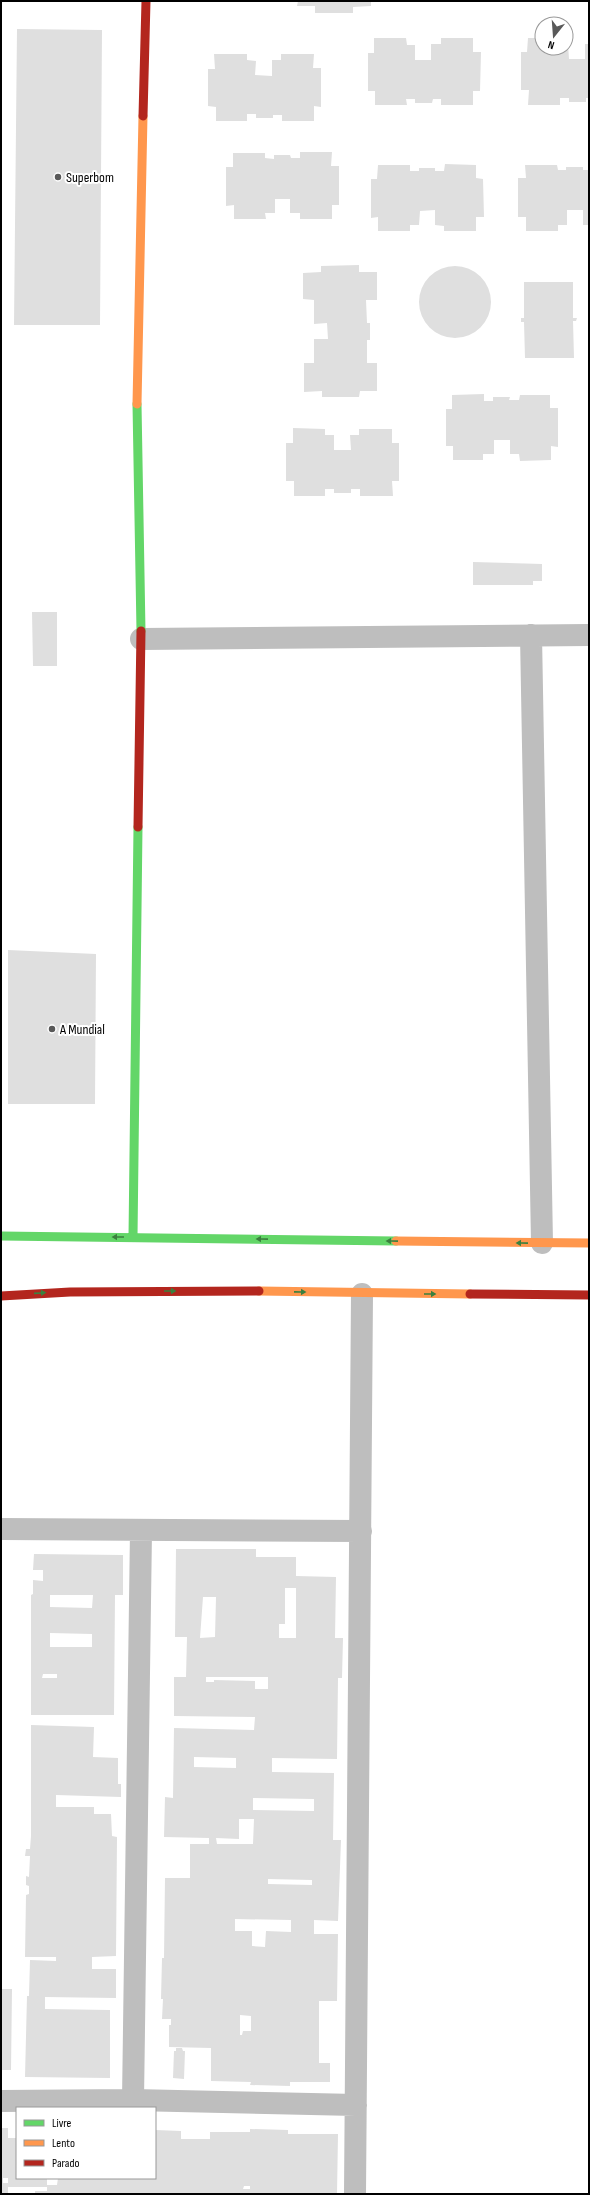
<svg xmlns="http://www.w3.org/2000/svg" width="590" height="2195" viewBox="0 0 590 2195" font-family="'Sofia Sans Condensed',sans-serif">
<rect width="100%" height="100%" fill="#fff"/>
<path fill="#dfdfdf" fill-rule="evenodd" d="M298,1H371V6L353,7V13H315V6H297Z
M17,29L102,30L100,325H14Z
M374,38H406L407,45H415V60H431V44H441V38H473V52H481L480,91H473V105H441V99H433L432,103H415V99H406L407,105H375V91H368V53H374Z
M528,38H542V48H566V44H568L569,59H585V44H589V98H586V102H569V98H560V105H528L529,90H521V52H527Z
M214,54H247V60L256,61L255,75L272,76V60H281V54H314L313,68H321V107L314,106V121H282V115H273V118H256V114H247V121H216V107L208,106V69H215Z
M300,152H332L331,166H339V205H332V219H300V213H290V199H275V213H265L266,219H234V205L226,206V167H233V153H265V158L274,159V155H290L291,158H300Z
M445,164L476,165V178L483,179L484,217H476V231H444V226L435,225V210L420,211L419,225H410V231H378V217L371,218V179H377L378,165H410V171H419V168H435V171H444Z
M525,165H557L558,170H566V167H583V170H589V225H583V210H567V225H558V231H526V217H518V178H526Z
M359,265V272H377V300H366L367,323H370V340H367V363H377V391H360L359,397H322V391L304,392V363H314V339H328L327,323L314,324V300L303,299V273L321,272V266Z
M419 302a36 36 0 1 1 72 0a36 36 0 1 1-72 0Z
M524,282H573V318H577L576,321H573L574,358H525L524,322H521V318H524Z
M484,394V401H493V397H510L509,400H519L520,395H550V408H558V447L551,446V460L520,461L519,454H510V440H494V454H483V460H453V446H446V409H452V395Z
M293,428L325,429V435H334V450H351L350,435H359V429H392V443H399V481H392L393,496H360V489H351V493H334V489H325V496H294V481H286V443H293Z
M473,562L542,564V581H533V585H473Z
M32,612H57V666H33Z
M8,950L96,954L95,1104H8Z
M176,1549H256V1557H296V1576L336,1577L335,1638H343L342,1678H338L337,1759L272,1758V1772L334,1773L333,1840H341L338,1921L314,1920V1934H338L337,2001H319V2063H330V2082H290V2086L250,2085L251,2082L211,2081V2048L169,2047V2025H171V2019H162L163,1999H161L162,1958H164L165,1878H190V1844H209V1838L164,1837L165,1797L173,1798L174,1728L254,1730L255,1717L174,1716V1677H186L187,1637H175ZM285,1588H296V1638H279V1624H285ZM203,1597H216L215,1637L200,1638ZM206,1677H268V1689H255V1681L214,1680V1682H206ZM194,1757L236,1758V1768L194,1767ZM253,1798L314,1799V1811L253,1810ZM239,1819H254L253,1844H217L216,1838L239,1839ZM268,1879L312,1880V1885L268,1884ZM235,1919L291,1920V1932L266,1931L265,1947L252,1946V1931H235ZM240,2015L251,2016V2031H243L242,2035H240Z
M34,1554L123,1555V1595H115L114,1715H31V1595L33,1594V1580L43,1581V1570H33ZM50,1595H93L92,1608L50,1607ZM50,1633L92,1634V1647H50ZM43,1674H57V1678H42Z
M31,1725L94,1727L93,1757L118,1758V1784H121V1797L56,1795V1807H94V1814H111L112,1836L117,1837L116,1956L92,1957V1969H116V1998L45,1997V2009L110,2010V2078L25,2077L27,1996H29L30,1960L56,1961V1957H25L26,1895L29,1894V1886L26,1885V1876L29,1877L30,1856H25L26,1849H30L31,1836Z
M1,1989H12L11,2070H1Z
M176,2048H182L183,2051H185L184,2079L173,2078L174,2051H176Z
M1,2128H8V2138H17V2178H47V2185H57L58,2178H155V2130L181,2131V2139H210V2132H250V2129L288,2130V2134H338L337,2194H35V2191H47V2187H8V2194H1ZM3,2178H8V2183H3ZM244,2186H250V2189H243Z"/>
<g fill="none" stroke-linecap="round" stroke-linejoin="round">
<path stroke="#bebebe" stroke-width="22" d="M531,635L542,1243
M141,639L589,635
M1,1529L361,1531
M133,2100L141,1531
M1,2101L133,2100L356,2105
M355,2194L362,1294"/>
<path stroke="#63d668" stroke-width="9" d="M137,404L141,631
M1,1236L396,1241
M133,1237L138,827"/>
<path stroke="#ff974d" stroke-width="9" d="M137,404L143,116
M396,1241L589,1243
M259,1291L470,1294"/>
<path stroke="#b3261e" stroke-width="9" d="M143,116L146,1
M138,827L141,631
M470,1294L589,1295
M1,1296L70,1292L259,1291"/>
</g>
<defs><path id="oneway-solid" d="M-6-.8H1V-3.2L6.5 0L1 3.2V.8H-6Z"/></defs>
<g fill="#3b803e">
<use href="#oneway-solid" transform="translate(118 1237) rotate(-180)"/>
<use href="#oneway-solid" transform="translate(262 1239) rotate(-179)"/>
<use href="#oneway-solid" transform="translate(392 1241) rotate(-179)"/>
<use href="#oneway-solid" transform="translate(522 1243) rotate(-179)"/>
<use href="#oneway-solid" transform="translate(170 1291)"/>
<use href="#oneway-solid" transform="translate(300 1292) rotate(1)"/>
<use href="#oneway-solid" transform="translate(40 1293) rotate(-4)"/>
<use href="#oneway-solid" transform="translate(430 1294)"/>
</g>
<g fill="#595959" stroke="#fff" stroke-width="1.5">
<circle cx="58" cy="177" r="4"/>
<circle cx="52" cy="1029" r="4"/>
</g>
<g text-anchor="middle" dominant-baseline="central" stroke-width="4" stroke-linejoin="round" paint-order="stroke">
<g font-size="14" fill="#000" stroke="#fff" text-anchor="start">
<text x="66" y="177">Superbom</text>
<text x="60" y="1029">A Mundial</text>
</g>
</g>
<rect width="590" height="2195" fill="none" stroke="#000000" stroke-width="4"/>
<rect x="16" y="2107" width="140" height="72" fill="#ffffff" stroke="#999999"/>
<rect x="24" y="2120" width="20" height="6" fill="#63d668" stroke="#999999"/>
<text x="52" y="2127" font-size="12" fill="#000000">Livre</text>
<rect x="24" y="2140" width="20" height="6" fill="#ff974d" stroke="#999999"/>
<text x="52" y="2147" font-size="12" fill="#000000">Lento</text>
<rect x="24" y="2160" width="20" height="6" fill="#b3261e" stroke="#999999"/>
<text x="52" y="2167" font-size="12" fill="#000000">Parado</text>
<g transform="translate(554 36) rotate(197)"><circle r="19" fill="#ffffff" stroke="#999999"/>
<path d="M0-3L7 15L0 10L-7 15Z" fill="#595959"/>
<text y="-6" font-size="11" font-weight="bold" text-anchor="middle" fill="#000000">N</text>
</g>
</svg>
